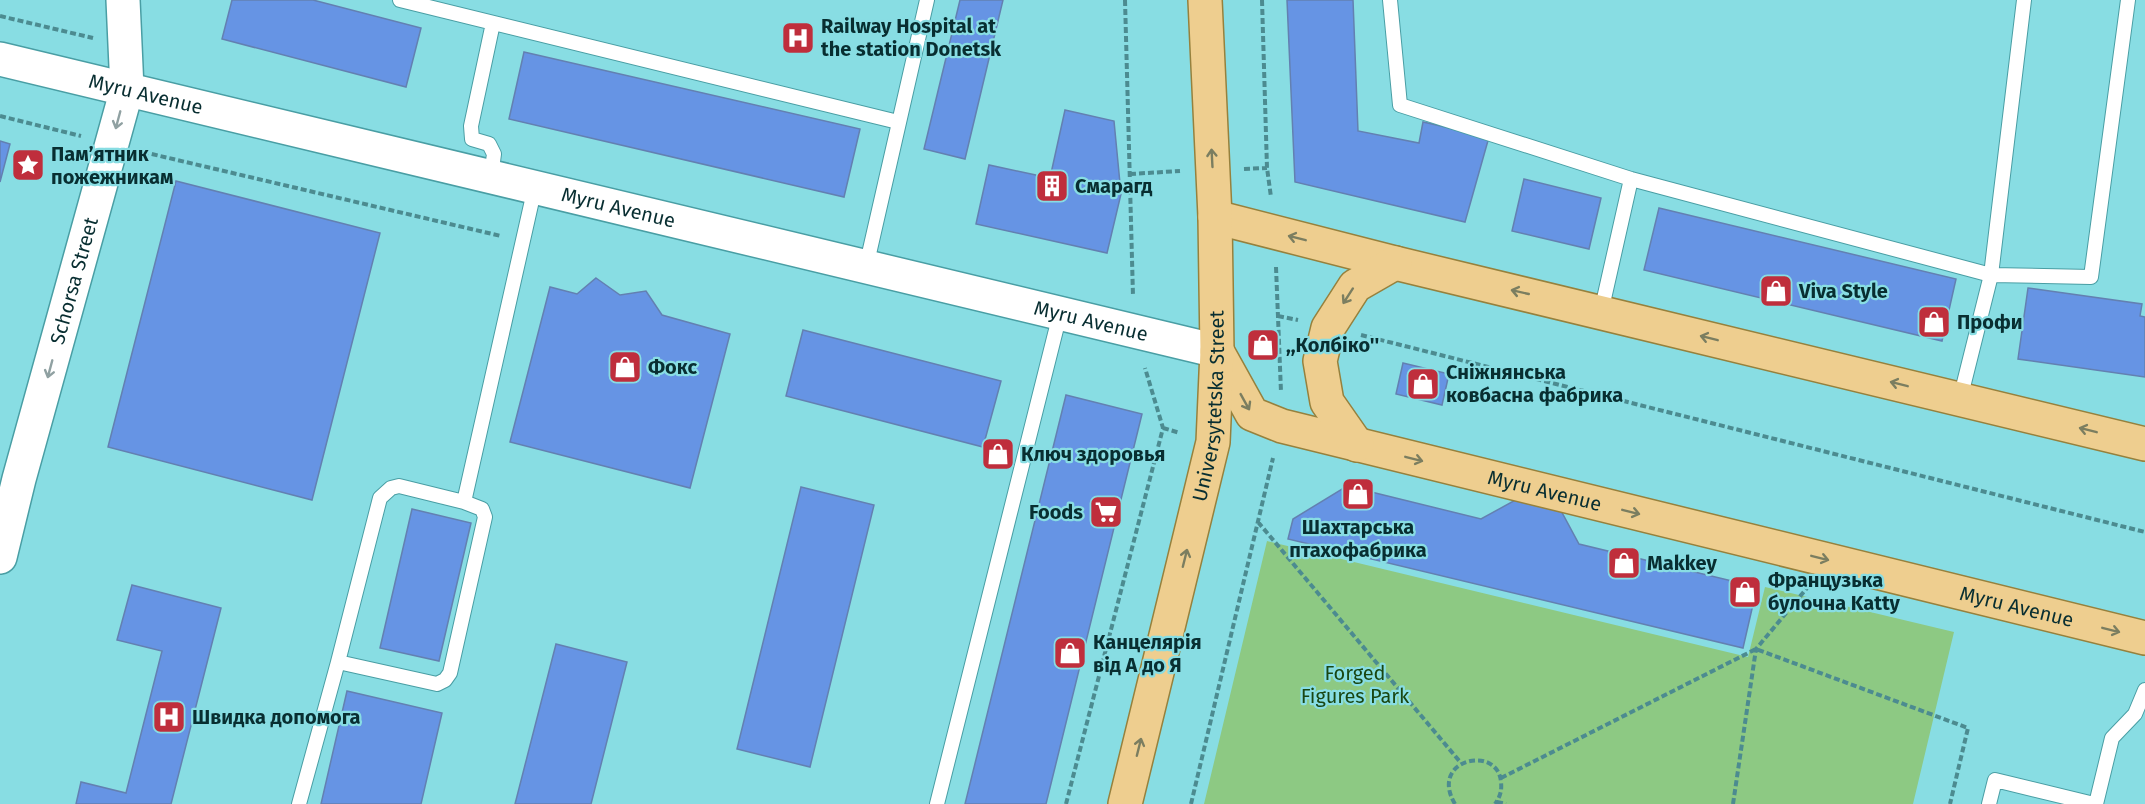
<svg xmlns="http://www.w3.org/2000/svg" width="2145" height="804" viewBox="0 0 2145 804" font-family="'Fira Sans',sans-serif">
<rect width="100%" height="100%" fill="#88dde3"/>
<path fill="#8dc983" d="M1267,541L1748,657L1765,587L1954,632L1913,804H1204Z"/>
<path fill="#6694e4" stroke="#6380b1" stroke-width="1.5" d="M232,0H313L421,28L406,87L222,39Z
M960,0H1003L965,159L924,149Z
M1287,0H1353L1358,131L1419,143L1423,122L1489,137L1465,222L1295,182Z
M524,52L860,129L844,197L509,119Z
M1065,110L1114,121L1121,194L1107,253L976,224L989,165L1050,178Z
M0,141L10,144L0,182Z
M1524,179L1601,198L1589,249L1512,231Z
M176,181L380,233L312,500L108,447Z
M1659,208L1956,279L1942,341L1644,270Z
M596,278L620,295L646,291L662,315L730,334L690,488L510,442L550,287L577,294Z
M2028,288L2142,304L2140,316L2145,317V377L2018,359Z
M803,330L1001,381L983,447L786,396Z
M1403,363L1449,374L1442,405L1396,394Z
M1066,395L1142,414L1046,804H965Z
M1347,486L1481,519L1519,498L1559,507L1579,544L1757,587L1743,648L1288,539L1293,519Z
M801,487L874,505L810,767L737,749Z
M412,509L471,523L439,661L380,648Z
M132,585L221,608L171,804H76L81,782L126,793L162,651L117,640Z
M556,644L627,662L591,804H515Z
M347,691L442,713L421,804H321Z"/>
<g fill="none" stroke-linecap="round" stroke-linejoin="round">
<defs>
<path id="service" d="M400,0L898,122
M1390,0L1400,105L1631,179L1991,275L2091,277L2128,0
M491,176L494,154L489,144L472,139L471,126L493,23
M866,267L927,0
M1601,312L1631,179
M1960,399L1991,275L2024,0
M464,502L399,486L391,488L380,498L338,662L437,684L445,680L450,673L485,517L482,509L464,502L535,187
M299,804L338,662
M937,804L1060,314
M1989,804L1995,780L2094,804
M2096,804L2112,738L2135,714L2145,690"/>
<g id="tertiary">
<path id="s1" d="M0,59L1217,351"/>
<path id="s2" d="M0,557L19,479L127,89L123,0"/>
</g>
<g id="primary">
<path d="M1215,217L1395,263L2145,444"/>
<path id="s3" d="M1217,351L1252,414L1282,426L2145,638"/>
<path d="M1357,445L1327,402L1320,361L1328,328L1355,286L1395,263"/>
<path id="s4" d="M1125,804L1213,442L1217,351L1215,217L1205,0"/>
</g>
</defs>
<use href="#service" stroke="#499ea4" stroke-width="16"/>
<use href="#tertiary" stroke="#499ea4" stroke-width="36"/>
<use href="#primary" stroke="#96813d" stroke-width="36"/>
<path stroke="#4c8b90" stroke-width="4" stroke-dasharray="6 3" stroke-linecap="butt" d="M1125,0L1133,296
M1262,0L1267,168L1271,197
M0,16L93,38
M0,116L81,136
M143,152L501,236
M1244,169L1267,168
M1130,174L1180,171
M1276,267L1281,392
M1278,316L1298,320
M1361,335L2145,532
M1163,428L1180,433
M1258,522L1461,763
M1501,778L1756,649L1968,728L1950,804
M1497,802L1506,804
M1066,804L1163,428L1145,368
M1191,804L1273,458
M1455,804C1428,759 1498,744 1501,782C1502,791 1500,797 1495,804
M1733,804L1756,649L1807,588"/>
<use href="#service" stroke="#fff" stroke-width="14"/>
<use href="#tertiary" stroke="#fff" stroke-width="33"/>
<use href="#primary" stroke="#eece8f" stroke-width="33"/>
</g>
<defs><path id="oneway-shaft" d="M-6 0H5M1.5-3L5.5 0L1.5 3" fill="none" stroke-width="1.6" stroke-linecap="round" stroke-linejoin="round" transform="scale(1.5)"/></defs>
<g stroke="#90a1a2">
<use href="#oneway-shaft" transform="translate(118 120) rotate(105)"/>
<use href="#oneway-shaft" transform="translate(50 369) rotate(105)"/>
</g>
<g stroke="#7b7e60">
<use href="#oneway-shaft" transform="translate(1212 158) rotate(-93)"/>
<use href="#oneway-shaft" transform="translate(1297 238) rotate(-166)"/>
<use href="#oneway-shaft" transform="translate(1520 292) rotate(-167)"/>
<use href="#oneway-shaft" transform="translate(1348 296) rotate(123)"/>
<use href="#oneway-shaft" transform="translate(1709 338) rotate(-166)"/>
<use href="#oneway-shaft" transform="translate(1899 384) rotate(-166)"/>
<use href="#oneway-shaft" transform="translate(1245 402) rotate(61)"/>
<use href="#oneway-shaft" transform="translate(2088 430) rotate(-166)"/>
<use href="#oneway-shaft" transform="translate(1414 459) rotate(14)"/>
<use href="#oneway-shaft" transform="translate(1631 512) rotate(14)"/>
<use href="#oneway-shaft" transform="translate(1185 558) rotate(-76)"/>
<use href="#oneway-shaft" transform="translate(1820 558) rotate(14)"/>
<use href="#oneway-shaft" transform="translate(2111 630) rotate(14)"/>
<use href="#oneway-shaft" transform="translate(1139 747) rotate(-76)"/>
</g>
<defs>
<symbol id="hospital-square" viewBox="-11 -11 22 22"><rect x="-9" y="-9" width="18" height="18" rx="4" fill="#bf2e3c" stroke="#88dde3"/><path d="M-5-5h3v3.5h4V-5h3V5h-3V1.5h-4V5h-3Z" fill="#fff"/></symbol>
<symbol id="sight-square" viewBox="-11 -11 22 22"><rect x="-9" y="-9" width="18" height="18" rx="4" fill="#bf2e3c" stroke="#88dde3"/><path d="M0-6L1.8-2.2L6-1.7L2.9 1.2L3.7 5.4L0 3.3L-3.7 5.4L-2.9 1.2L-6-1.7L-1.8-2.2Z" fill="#fff"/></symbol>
<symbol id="building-square" viewBox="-11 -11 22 22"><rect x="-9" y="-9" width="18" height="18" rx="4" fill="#bf2e3c" stroke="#88dde3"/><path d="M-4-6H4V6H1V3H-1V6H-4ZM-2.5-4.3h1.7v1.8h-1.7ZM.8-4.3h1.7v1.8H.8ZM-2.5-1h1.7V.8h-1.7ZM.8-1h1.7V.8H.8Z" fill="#fff"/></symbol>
<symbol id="shop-square" viewBox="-11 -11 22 22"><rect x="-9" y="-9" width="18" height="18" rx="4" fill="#bf2e3c" stroke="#88dde3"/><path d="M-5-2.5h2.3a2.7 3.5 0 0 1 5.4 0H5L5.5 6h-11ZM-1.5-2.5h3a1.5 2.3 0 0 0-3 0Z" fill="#fff"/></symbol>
<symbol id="supermarket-square" viewBox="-11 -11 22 22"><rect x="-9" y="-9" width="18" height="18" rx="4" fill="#bf2e3c" stroke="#88dde3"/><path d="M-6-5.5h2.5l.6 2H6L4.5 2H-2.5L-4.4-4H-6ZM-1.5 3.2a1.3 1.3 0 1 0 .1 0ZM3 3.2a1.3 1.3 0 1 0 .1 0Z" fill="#fff"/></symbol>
</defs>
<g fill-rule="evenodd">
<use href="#hospital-square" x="779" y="19" width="38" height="38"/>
<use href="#sight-square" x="9" y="146" width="38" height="38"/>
<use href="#building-square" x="1033" y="167" width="38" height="38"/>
<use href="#shop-square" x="1757" y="272" width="38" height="38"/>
<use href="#shop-square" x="1915" y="303" width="38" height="38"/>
<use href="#shop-square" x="1244" y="326" width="38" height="38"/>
<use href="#shop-square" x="606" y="348" width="38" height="38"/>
<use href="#shop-square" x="1404" y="365" width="38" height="38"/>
<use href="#shop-square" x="979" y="435" width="38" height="38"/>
<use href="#shop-square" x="1339" y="475" width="38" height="38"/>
<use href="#supermarket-square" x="1087" y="493" width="38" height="38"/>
<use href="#shop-square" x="1605" y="544" width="38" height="38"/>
<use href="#shop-square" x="1726" y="573" width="38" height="38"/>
<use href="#shop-square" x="1051" y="634" width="38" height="38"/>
<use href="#hospital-square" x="150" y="698" width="38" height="38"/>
</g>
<g text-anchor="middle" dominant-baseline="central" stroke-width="4.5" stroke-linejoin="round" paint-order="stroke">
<g font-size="20" font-weight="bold" fill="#082e31" stroke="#88dde3" text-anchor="start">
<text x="821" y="26">Railway Hospital at<tspan x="821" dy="23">the station Donetsk</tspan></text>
<text x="51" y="154">Памʼятник<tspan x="51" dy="23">пожежникам</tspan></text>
<text x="1075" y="186">Смарагд</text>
<text x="1799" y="291">Viva Style</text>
<text x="1957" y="322">Профи</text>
<text x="1286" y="345">,,Колбіко''</text>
<text x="648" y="367">Фокс</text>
<text x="1446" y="372">Сніжнянська<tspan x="1446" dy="23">ковбасна фабрика</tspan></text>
<text x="1021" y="454">Ключ здоровья</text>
<text x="1083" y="512" text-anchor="end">Foods</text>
<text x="1358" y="527" text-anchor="middle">Шахтарська<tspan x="1358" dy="23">птахофабрика</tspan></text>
<text x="1647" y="563">Makkey</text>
<text x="1768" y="580">Французька<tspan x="1768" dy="23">булочна Katty</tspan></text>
<text x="1093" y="642">Канцелярія<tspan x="1093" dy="23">від А до Я</tspan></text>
<text x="192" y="717">Швидка допомога</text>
</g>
<g font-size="20" fill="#082e31" stroke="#88dde3">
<text stroke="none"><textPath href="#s1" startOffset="150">Myru Avenue</textPath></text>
<text stroke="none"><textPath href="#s1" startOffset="636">Myru Avenue</textPath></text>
<text stroke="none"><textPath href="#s2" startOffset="286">Schorsa Street</textPath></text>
<text stroke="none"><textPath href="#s1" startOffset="1122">Myru Avenue</textPath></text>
<text stroke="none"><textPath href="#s4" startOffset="408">Universytetska Street</textPath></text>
<text stroke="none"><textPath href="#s3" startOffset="375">Myru Avenue</textPath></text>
<text stroke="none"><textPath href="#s3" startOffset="861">Myru Avenue</textPath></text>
</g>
<g font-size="20" fill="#194611" stroke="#88dde3">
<text x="1355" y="673">Forged<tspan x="1355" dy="23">Figures Park</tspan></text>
</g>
</g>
</svg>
